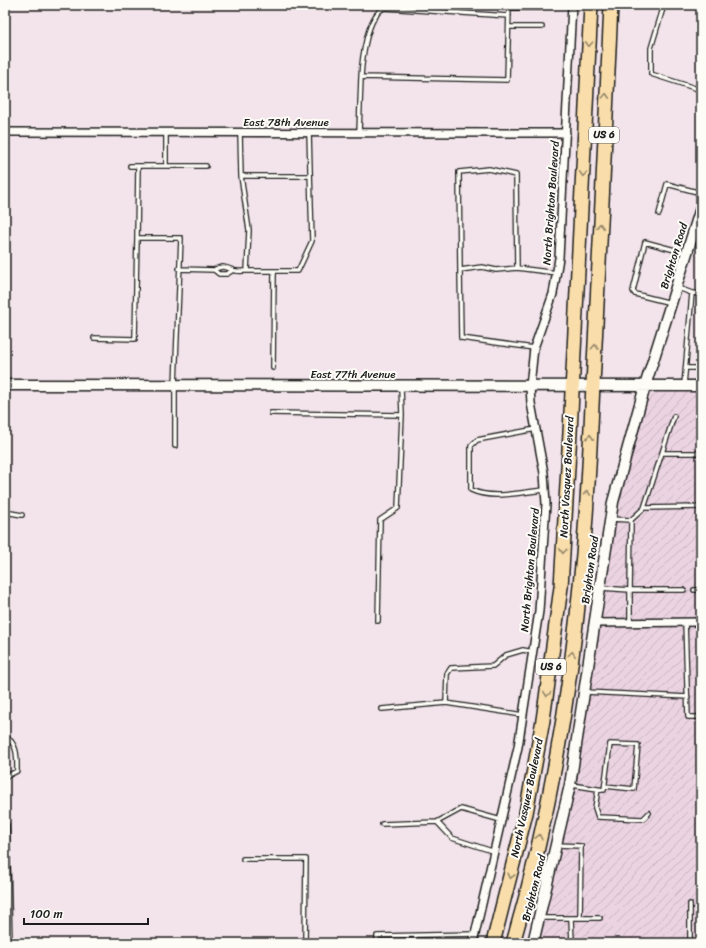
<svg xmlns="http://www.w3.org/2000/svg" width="706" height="948" viewBox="0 0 706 948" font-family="Sriracha,sans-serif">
<defs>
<pattern id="industrial-furrows" width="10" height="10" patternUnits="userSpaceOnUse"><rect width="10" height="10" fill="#ebd3e1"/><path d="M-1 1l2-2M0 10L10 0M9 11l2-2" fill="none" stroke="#c9b5c0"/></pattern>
</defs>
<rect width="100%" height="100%" fill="#f2e4ea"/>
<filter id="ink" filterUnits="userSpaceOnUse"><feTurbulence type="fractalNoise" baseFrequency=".025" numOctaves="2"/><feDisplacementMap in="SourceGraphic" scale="8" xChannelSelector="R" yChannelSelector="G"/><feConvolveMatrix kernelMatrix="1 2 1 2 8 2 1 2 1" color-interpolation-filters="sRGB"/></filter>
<g filter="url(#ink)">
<path fill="url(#industrial-furrows)" d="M701,387V943H533L559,838L604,554L645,389Z"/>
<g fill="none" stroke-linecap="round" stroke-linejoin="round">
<defs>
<path id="lane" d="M664,5L651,48V74L701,90
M509,27H542
M361,77C362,59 367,16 384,8L509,16
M166,133V166H206
M240,133L241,176L249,230L247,271H298L312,241L309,133
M359,133L361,77L507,80L509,8H541
M130,166H166
M138,166L137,238H181L175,385V446
M489,169L516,175L517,268L496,270L482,267L460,270L459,172Z
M241,176H310
M659,214L667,184L701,193
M517,268L557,273
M179,269L214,270L219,274H227L233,270
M214,270C222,265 225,267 233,270C236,272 243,271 247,271
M460,270L461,338L534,348
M678,288L692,293L684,385
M692,293L701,294
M671,303L635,294L633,291L645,242L686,253
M94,338L135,339L137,238
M273,368L274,271
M686,368H701
M271,413L402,415L401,387
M536,429L477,440L471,446V490C492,500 522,492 545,490
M662,453H701
M644,508L674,416
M5,512L22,515
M611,519L631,520L644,508L701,507
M601,588L630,590L631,520
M694,590H701
M378,621L380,520L398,508L402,415
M685,622L688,717H701
M700,622L701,607
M630,623V590H684
M585,692L688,697
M446,703L447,674L451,668L493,666L506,655L523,650L533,652
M382,709L446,703L523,715
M5,736C18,744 17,757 17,771L5,777
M572,785L604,790L610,744L638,745L634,789L605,786
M598,789L595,808L598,817L643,819L649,813
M382,824L437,822
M5,825H7L10,943
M557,845L581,846L580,918
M495,852L452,838L437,822L461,809L501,820
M243,859H306L305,943
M541,918H600
M571,918L572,943
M377,943V936L475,934
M442,943V935
M690,943V904"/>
<path id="street" d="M5,132L566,133
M595,623L701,622
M473,943L518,747L539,611L546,504L544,473L531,403L530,386L534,348L553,294L559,258L572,5"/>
<path id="secondary" d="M5,385L701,386
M533,943L570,785L613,502L645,386L701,208"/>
<path id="highway" d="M493,943L526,813L543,720L561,587L570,433L591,5
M513,943C549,820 571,692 582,565C588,505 590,445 593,385C600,258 605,132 611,5"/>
</defs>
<use href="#lane" stroke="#1c1c1c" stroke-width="6"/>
<use href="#street" stroke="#1c1c1c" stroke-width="10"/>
<use href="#secondary" stroke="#1c1c1c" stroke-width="13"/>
<use href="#highway" stroke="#1c1c1c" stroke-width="16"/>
<use href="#lane" stroke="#fdfcf7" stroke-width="3.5"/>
<use href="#street" stroke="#fdfcf7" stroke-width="7"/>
<use href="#secondary" stroke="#fdfcf7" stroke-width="10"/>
<use href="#highway" stroke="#f9deab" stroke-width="13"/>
</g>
<defs><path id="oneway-chevron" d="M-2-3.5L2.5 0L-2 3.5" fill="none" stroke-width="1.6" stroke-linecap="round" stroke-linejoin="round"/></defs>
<g stroke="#96876b">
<use href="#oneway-chevron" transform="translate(589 44) rotate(93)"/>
<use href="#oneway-chevron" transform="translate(606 96) rotate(-87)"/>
<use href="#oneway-chevron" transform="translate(583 174) rotate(93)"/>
<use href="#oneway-chevron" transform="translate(600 226) rotate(-88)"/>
<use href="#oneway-chevron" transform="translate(595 347) rotate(-87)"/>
<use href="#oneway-chevron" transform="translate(590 437) rotate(-87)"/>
<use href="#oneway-chevron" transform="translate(587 493) rotate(-87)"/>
<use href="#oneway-chevron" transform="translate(563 551) rotate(94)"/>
<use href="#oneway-chevron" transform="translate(572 654) rotate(-82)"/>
<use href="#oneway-chevron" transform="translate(547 694) rotate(98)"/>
<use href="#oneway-chevron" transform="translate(539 837) rotate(-77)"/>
<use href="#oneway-chevron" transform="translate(511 876) rotate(104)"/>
</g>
</g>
<g text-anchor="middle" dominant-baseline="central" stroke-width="4" stroke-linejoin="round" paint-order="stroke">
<g fill="#fdfcf7" stroke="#605f5e" stroke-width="1">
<rect x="589" y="127" width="30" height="16" rx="3"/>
<rect x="536" y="659" width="30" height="16" rx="3"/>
</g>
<g font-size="10" font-weight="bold" fill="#1c1c1c">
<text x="604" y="135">US 6</text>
<text x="551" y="667">US 6</text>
</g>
<g font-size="11" fill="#1c1c1c" stroke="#fdfcf7">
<text x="286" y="122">East 78th Avenue</text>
<text transform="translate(551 203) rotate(-86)">North Brighton Boulevard</text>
<text transform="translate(674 256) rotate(-73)">Brighton Road</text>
<text x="353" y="374">East 77th Avenue</text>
<text transform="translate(567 477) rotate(-87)">North Vasquez Boulevard</text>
<text transform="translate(530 570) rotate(-85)">North Brighton Boulevard</text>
<text transform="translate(590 570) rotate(-82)">Brighton Road</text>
<text transform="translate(527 798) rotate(-78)">North Vasquez Boulevard</text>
<text transform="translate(534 888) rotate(-76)">Brighton Road</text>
</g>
</g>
<rect width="706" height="948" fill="none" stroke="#fdfcf7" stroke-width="20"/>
<rect x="10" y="10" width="686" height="928" fill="none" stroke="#1c1c1c" stroke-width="1.5" filter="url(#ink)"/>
<path d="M24 918v6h124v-6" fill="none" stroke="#1c1c1c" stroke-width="2"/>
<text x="30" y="918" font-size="12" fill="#1c1c1c" stroke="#fdfcf7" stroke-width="3" paint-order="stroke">100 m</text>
</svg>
